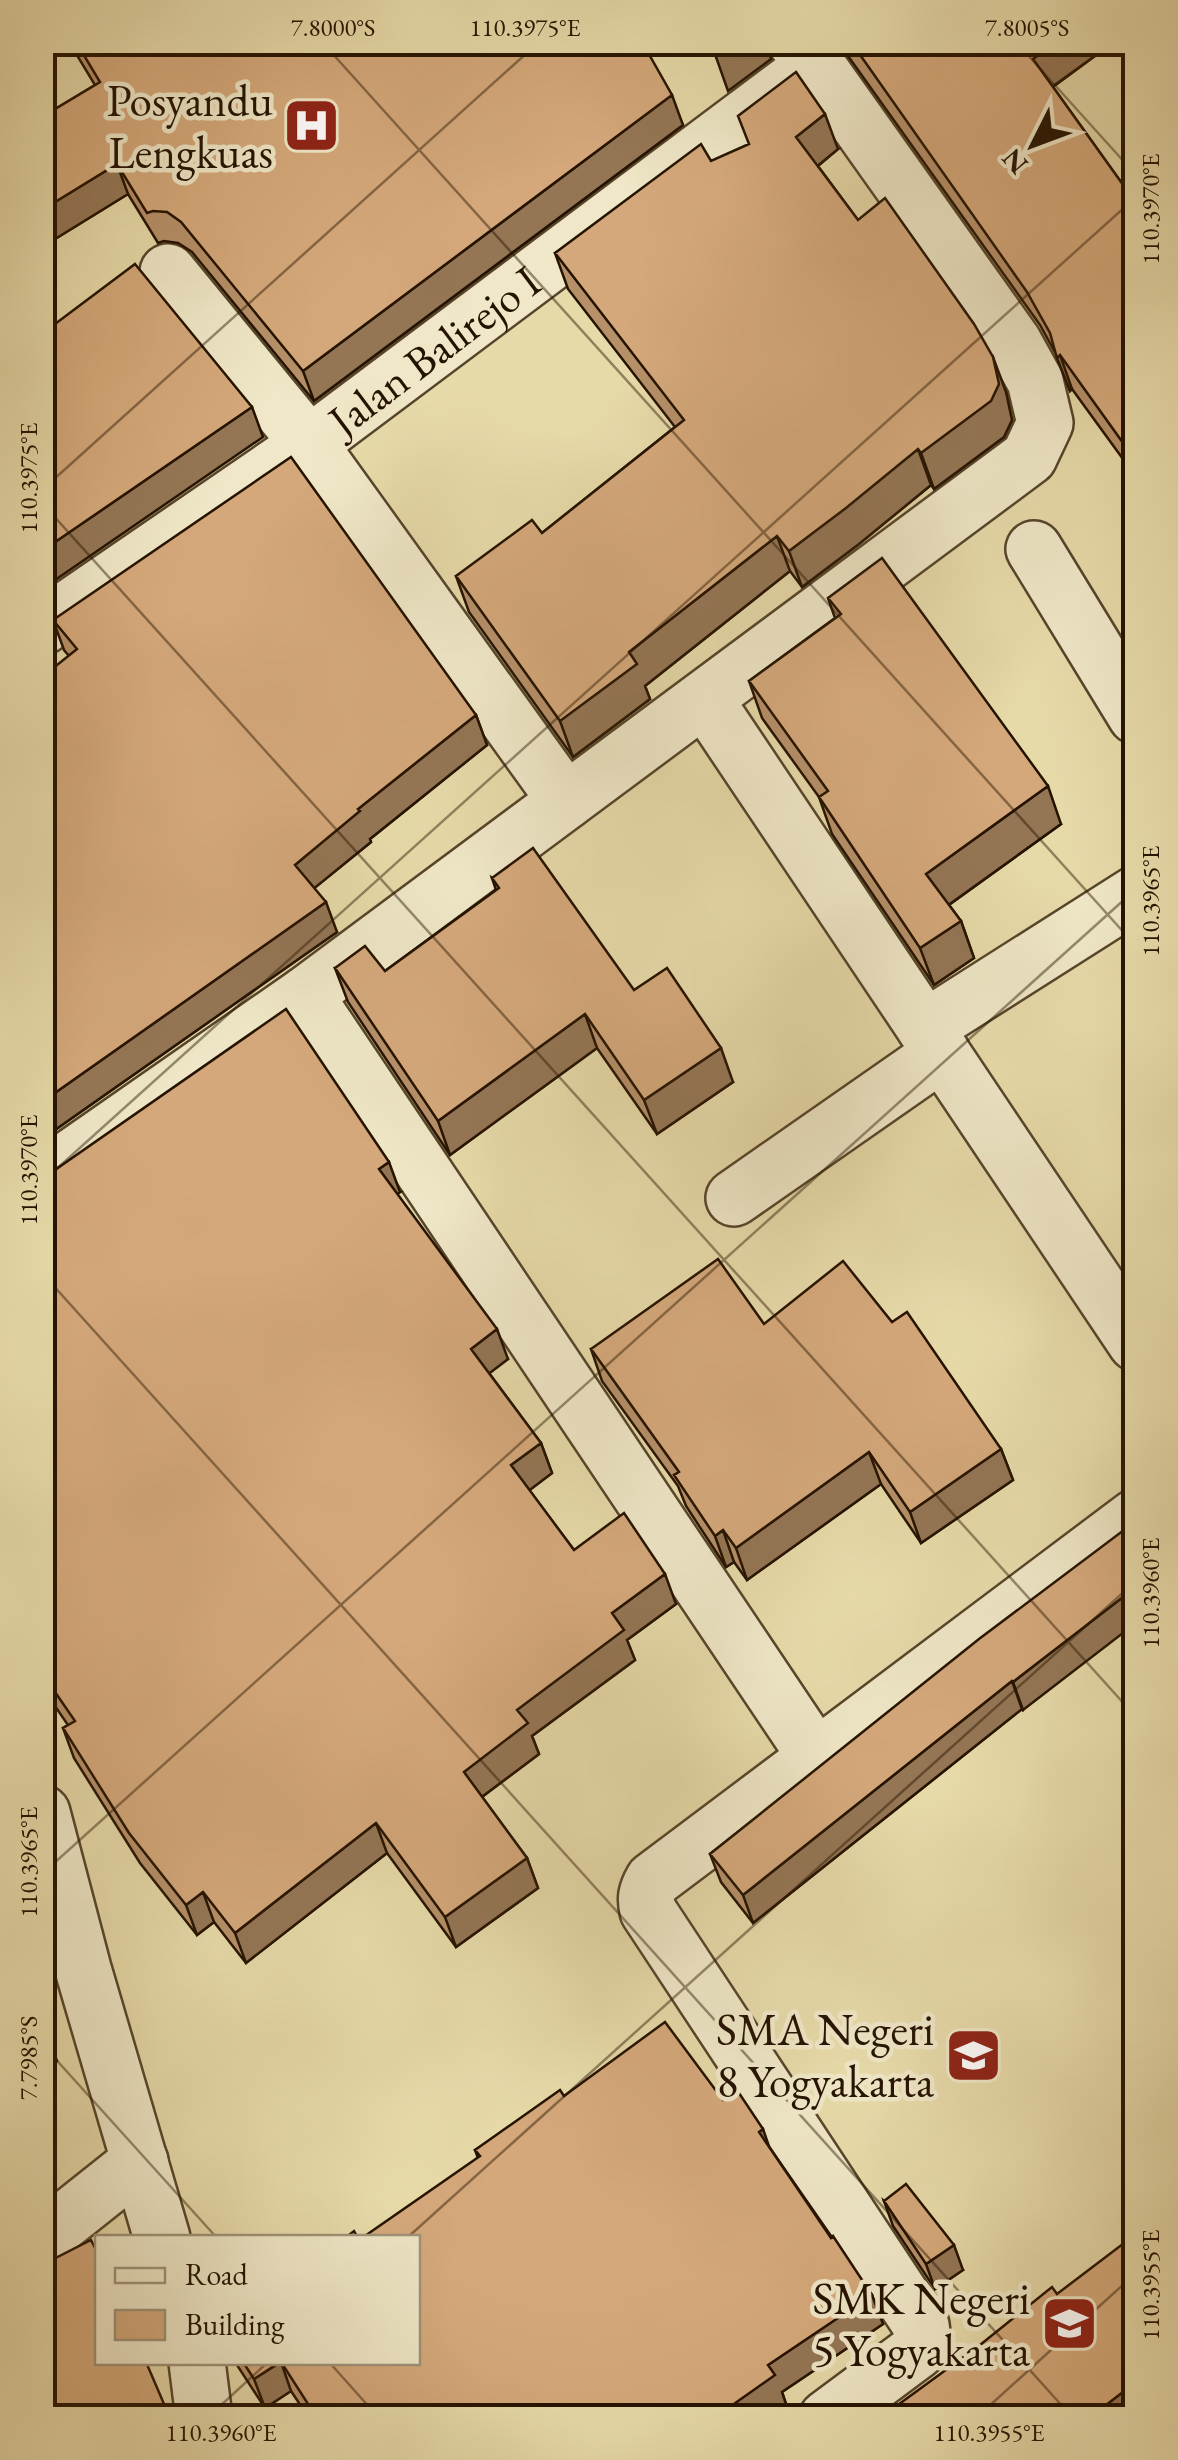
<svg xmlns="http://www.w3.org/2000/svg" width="1178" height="2460" viewBox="0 0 1178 2460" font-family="'EB Garamond',serif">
<rect width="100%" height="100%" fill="#e7daa9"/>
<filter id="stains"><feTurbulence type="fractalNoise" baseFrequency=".002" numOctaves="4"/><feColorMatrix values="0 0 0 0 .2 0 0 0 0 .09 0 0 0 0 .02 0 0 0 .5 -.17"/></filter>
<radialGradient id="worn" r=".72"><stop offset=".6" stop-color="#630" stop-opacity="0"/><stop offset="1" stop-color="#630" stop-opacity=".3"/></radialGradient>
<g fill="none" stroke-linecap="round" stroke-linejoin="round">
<defs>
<g id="street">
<path d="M168,272L309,444L566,801"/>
<path d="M1034,549L1136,716"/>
<path id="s1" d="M42,627L309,444L800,76"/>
<path d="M720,722L1136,1343"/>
<path d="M305,995L816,1757"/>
<path d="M925,1028L1136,894"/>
<path d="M42,1178L305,995L1029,457L1045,423L1035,381L1014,343L816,64L796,42"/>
<path d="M734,1198L942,1053"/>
<path d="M42,1813L83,1969L162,2238"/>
<path d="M42,2239L140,2161"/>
<path d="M197,2362L204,2418"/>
<path d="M827,2418L917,2351L923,2341L921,2325L648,1911C645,1899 646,1892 653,1880L1136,1517"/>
</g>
</defs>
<use href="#street" stroke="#56452b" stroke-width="60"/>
<use href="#street" stroke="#efe7c7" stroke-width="55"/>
</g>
<path fill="#b69069" stroke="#251301" stroke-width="2.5" d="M69,42H642L683,125L314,401L192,252L178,243L164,241L158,243L128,194L42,247V117L95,85Z
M838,42H1114L1053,87L1126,189L1136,182V477L1072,389L1070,391L1057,356L1040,325Z
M838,149L818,166L858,220L1006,392L1012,420L1004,437L934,489L931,485L859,544L802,587L790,571L645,686L650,699L573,757L469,612L456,576L542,533L675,427L568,289L555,253L711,161Z
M828,598L1061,824L949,905L961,921L974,958L934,985L832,834L819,797L762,718L749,681L835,618Z
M53,620L476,715L487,745L370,839L371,842L314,888L337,932L42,1139V678L69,656L64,650Z
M492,878L634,990L733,1082L657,1134L597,1048L450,1155L348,1002L335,968L385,971L496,890Z
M42,1176L400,1192L397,1194L508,1359L489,1373L541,1443L552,1473L529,1490L574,1550L676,1604L627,1640L635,1660L532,1736L539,1754L482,1797L527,1858L538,1888L456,1947L387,1853L246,1963L214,1922L197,1935L140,1863L74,1758L63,1728L68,1725L42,1687Z
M892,1322L1001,1449L1013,1480L921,1543L881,1484L747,1580L734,1562L726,1567L686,1506L678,1486L602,1381L591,1349L764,1324Z
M1136,1521L1023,1710L1022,1709L753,1923L721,1882L710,1854Z
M564,2096L723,2100L770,2148L872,2295L883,2324L782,2392L786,2404L766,2418H309L291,2391L265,2408L235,2362H418L478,2158L475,2150Z
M884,2201L963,2270L935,2289L893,2226Z"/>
<path fill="#947655" stroke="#251301" stroke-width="2.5" d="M736,42H766L771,59L728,91L716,57Z
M1055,42H1114L1045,92L1033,59Z
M672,95L683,125L314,401L303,371Z
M825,114L838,149L809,173L796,137Z
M117,164L128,194L42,247V210Z
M1060,355L1072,389L1070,391L1057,358Z
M993,357L1006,392L1012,420L1004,437L934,489L921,453Z
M252,407L263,437L42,589V551Z
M918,449L931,485L859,544L802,587L789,551Z
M777,536L790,571L645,686L650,699L573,757L560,721L629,652Z
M476,715L487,745L370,839L371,842L306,895L295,865L358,809Z
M1048,786L1061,824L940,911L926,874Z
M326,902L337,932L42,1139V1102Z
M961,921L974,958L934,985L920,948Z
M585,1014L597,1048L450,1155L438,1121Z
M721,1048L733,1082L657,1134L644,1100Z
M389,1162L400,1192L390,1199L379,1169Z
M497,1329L508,1359L482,1379L471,1349Z
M541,1443L552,1473L522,1496L511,1465Z
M1001,1449L1013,1480L921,1543L910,1512Z
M869,1452L881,1484L747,1580L736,1548Z
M723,1530L734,1562L726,1567L715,1536Z
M665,1574L676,1604L627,1640L635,1660L532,1736L539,1754L475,1802L464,1772L517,1710L612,1613Z
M1136,1587V1623L1023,1710L1013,1682Z
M1012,1681L1022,1709L753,1923L743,1895Z
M376,1823L387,1853L246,1963L235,1933Z
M527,1858L538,1888L456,1947L445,1917Z
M203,1892L214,1922L197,1935L186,1905Z
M46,2031L57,2061L42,2072V2034Z
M763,2129L773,2158L759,2132Z
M42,2132L53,2160L42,2168Z
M954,2245L963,2270L935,2289L926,2264Z
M872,2295L883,2324L782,2392L786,2404L766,2418H714L768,2365Z
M281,2362L291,2391L265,2408L254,2379Z
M1136,2382V2418H1089Z"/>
<path fill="#d4a87a" stroke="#251301" stroke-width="2.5" d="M76,42H642L672,95L303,371L181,222L167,212L153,211L147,213L117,164L42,210V117L100,82Z
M711,42H736L716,57Z
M851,42H1055L1033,59L1126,189L1136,182V461L1060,355L1057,358L1050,333L1027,292Z
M796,72L825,114L796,137L858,220L885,198L974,324L993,357L999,384L991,401L921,453L918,449L846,508L789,551L777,536L629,652L637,664L560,721L456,576L532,520L542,533L684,420L555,253L701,144L711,161L749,144L738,116Z
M135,264L252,407L42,551V315L51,327Z
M291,457L476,715L358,809L360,811L295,865L326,902L42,1102V677L77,649L53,620Z
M882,558L1048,786L926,874L961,921L920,948L819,797L828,791L749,681L841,614L828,598Z
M533,848L634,990L667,968L721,1048L644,1100L585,1014L438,1121L335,968L365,946L385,971L499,888L492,878Z
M286,1009L389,1162L379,1169L497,1329L471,1349L541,1443L511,1465L574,1550L624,1513L665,1574L612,1613L624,1630L517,1710L528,1723L464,1772L527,1858L445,1917L376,1823L235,1933L203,1892L186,1905L129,1833L63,1728L75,1721L42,1673V1176L49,1174Z
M718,1259L764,1324L843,1261L892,1322L907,1312L1001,1449L910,1512L869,1452L736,1548L723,1530L715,1536L674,1475L679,1472L591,1349Z
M1136,1521V1587L1013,1682L1012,1681L743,1895L710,1854L979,1639Z
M665,2022L723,2100L737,2090L763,2129L759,2132L831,2238L833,2236L872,2295L768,2365L775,2375L714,2418H317L281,2362H418V2238H362L480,2156L475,2150L560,2090L564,2096Z
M906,2184L954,2245L926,2264L884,2201Z
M354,2231L358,2238H345Z
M1136,2234V2382L1089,2418H880L980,2345L1052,2287L1057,2294Z
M91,2240L98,2254V2362H146L170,2418H42V2265Z
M243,2362H280L254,2379Z"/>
<path fill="none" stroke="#251301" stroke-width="2.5" stroke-opacity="0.45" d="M322,42L1136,946M1016,42L1136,175M42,490L539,42M42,503L1136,1717M42,1182L1136,197M42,1273L1073,2418M42,1874L1136,889M42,2044L217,2238M407,2238L1136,1581M329,2362L379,2418M207,2418L268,2362M976,2418L1136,2273"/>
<defs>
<symbol id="hospital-square" viewBox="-11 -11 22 22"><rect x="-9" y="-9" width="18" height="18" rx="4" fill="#8f2418" stroke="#efe7c7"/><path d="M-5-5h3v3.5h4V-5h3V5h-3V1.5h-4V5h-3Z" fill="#fff"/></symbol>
<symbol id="school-square" viewBox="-11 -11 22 22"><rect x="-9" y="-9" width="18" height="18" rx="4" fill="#8f2418" stroke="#efe7c7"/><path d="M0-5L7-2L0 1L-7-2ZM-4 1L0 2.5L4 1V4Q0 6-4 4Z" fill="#fff"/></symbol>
</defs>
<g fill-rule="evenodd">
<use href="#hospital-square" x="280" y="94" width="63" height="63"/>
<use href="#school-square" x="942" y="2024" width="63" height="63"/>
<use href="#school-square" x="1038" y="2292" width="63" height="63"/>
</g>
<g text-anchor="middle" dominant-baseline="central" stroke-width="9" stroke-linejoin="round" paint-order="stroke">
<g font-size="45" fill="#251301" stroke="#efe7c7" text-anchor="end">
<text x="273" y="100">Posyandu<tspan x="273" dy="52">Lengkuas</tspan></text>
<text x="934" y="2029">SMA Negeri<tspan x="934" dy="52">8 Yogyakarta</tspan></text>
<text x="1030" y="2298">SMK Negeri<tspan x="1030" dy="52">5 Yogyakarta</tspan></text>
</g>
<g font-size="45" fill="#251301" stroke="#efe7c7">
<text stroke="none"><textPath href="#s1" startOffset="480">Jalan Balirejo I</textPath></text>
</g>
</g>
<rect width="1178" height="2460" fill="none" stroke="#e7daa9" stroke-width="110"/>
<rect x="95" y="2235" width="325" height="130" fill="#efe7c7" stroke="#9e9278" stroke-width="2.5"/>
<rect x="115" y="2268" width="50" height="15" fill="#efe7c7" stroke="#9e9278" stroke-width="2.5"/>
<text x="185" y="2285" font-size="30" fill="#251301">Road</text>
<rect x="115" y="2310" width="50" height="30" fill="#d4a87a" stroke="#9e9278" stroke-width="2.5"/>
<text x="185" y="2335" font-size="30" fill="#251301">Building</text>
<g transform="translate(1033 145) rotate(228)" stroke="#efe7c7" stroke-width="8" paint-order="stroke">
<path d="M0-8L18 38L0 25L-18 38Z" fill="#251301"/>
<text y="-15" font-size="28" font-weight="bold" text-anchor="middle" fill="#251301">N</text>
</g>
<rect x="55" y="55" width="1068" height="2350" fill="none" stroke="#251301" stroke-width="4"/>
<g font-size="25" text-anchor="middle" fill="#251301">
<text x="333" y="36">7.8000°S</text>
<text x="525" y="36">110.3975°E</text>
<text x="1027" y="36">7.8005°S</text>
<text transform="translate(1150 209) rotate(-90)" y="9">110.3970°E</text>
<text transform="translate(28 478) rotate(-90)" y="9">110.3975°E</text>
<text transform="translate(1150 901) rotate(-90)" y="9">110.3965°E</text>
<text transform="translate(28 1170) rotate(-90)" y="9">110.3970°E</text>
<text transform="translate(1150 1593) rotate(-90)" y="9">110.3960°E</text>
<text transform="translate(28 1862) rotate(-90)" y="9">110.3965°E</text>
<text transform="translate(28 2058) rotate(-90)" y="9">7.7985°S</text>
<text transform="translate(1150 2285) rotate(-90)" y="9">110.3955°E</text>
<text x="221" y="2441">110.3960°E</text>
<text x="989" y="2441">110.3955°E</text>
</g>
<rect width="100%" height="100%" filter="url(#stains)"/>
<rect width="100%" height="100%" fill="url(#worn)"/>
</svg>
